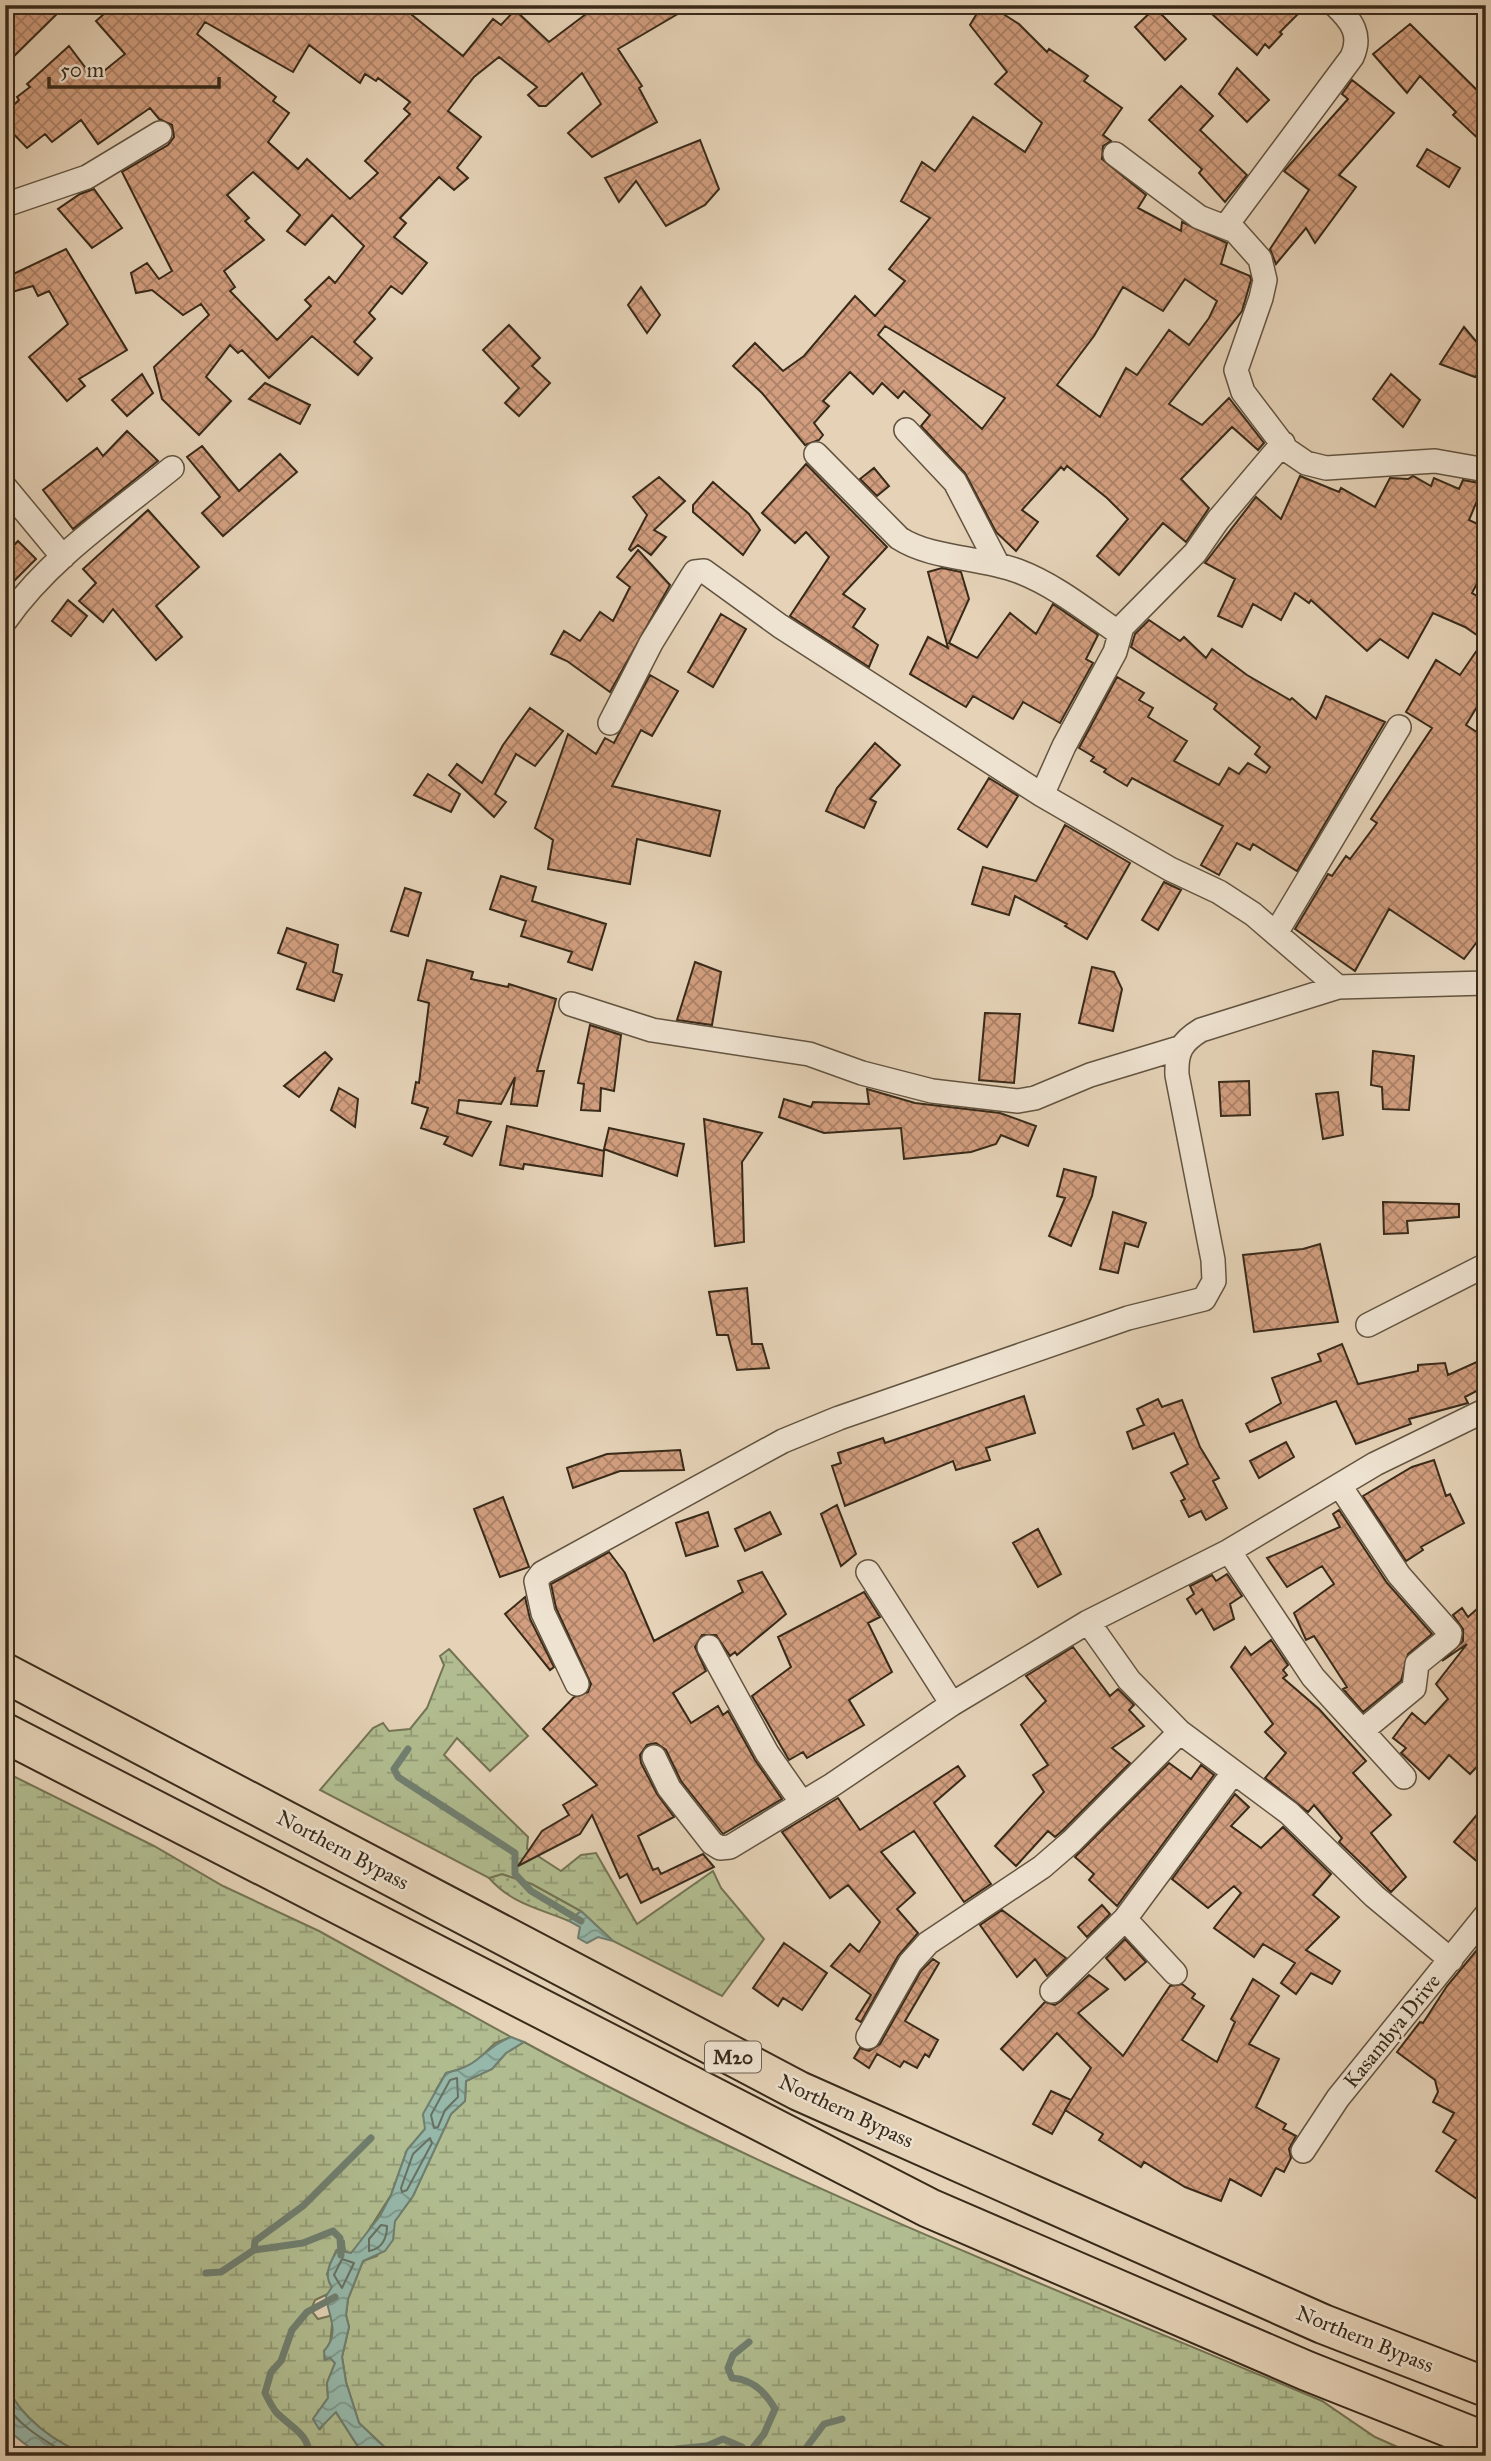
<svg xmlns="http://www.w3.org/2000/svg" width="1491" height="2461" viewBox="0 0 1491 2461" font-family="'IM FELL Great Primer',serif">
<defs>
<pattern id="grass-dots" width="8" height="8" patternUnits="userSpaceOnUse" patternTransform="scale(1.75)"><rect width="8" height="8" fill="#b1bd90"/><path d="M2 2h.1M6 6h.1" fill="none" stroke="#919a75" stroke-width="1.8" stroke-linecap="round"/></pattern>
<pattern id="wetland-marsh" width="20" height="14" patternUnits="userSpaceOnUse" patternTransform="scale(1.75)"><rect width="20" height="14" fill="#b1bd90"/><path d="M1 5h8M5 5V1M11 12h8M15 12V8" fill="none" stroke="#919a75"/></pattern>
<pattern id="water-waves" width="16" height="10" patternUnits="userSpaceOnUse" patternTransform="scale(1.75)"><rect width="16" height="10" fill="#96b8aa"/><path d="M0 5q4-4 8 0t8 0" fill="none" stroke="#7b968a"/></pattern>
<pattern id="building-cross-hatch" width="8" height="8" patternUnits="userSpaceOnUse" patternTransform="scale(1.75)"><rect width="8" height="8" fill="#d29e7f"/><path d="M0 0l8 8M0 8l8-8" fill="none" stroke="#ab8167"/></pattern>
</defs>
<rect width="100%" height="100%" fill="#e5d2b7"/>
<filter id="stains"><feTurbulence type="fractalNoise" baseFrequency=".00286" numOctaves="4"/><feColorMatrix values="0 0 0 0 .2 0 0 0 0 .09 0 0 0 0 .02 0 0 0 .5 -.17"/></filter>
<radialGradient id="worn" r=".72"><stop offset=".6" stop-color="#630" stop-opacity="0"/><stop offset="1" stop-color="#630" stop-opacity=".3"/></radialGradient>
<path fill="url(#grass-dots)" stroke="#747454" stroke-width="2" d="M502,1874L532,1884L581,1911L569,1921C538,1908 512,1904 489,1878Z"/>
<path fill="url(#wetland-marsh)" stroke="#747454" stroke-width="2" d="M449,1649L528,1736L490,1771L457,1738L444,1755L528,1837L527,1849L561,1871L581,1855L596,1853L637,1924L713,1871L721,1888L764,1939L722,1996L613,1941L581,1911L532,1884L502,1874L489,1878L320,1790L373,1728L383,1723L389,1731L410,1729L427,1708L444,1665L440,1656Z
M5,1772L154,1846L223,1886L319,1931L511,2037L495,2043L471,2066L446,2073L436,2090L425,2129L407,2150L391,2195L360,2244L351,2253L345,2252L343,2242L335,2253L327,2274L332,2287L330,2293L315,2300L311,2310L318,2319L333,2315L330,2345L324,2351L335,2363L327,2383L328,2398L313,2419L320,2429L335,2411L364,2456H91C55,2444 21,2418 5,2384Z
M524,2042C780,2182 1053,2288 1322,2401L1375,2437L1418,2456H394L359,2423L346,2382L342,2357L349,2327L346,2315L348,2299L363,2261L377,2256L395,2221L413,2196L451,2114L465,2101L466,2081L492,2069L506,2053Z"/>
<path fill="url(#water-waves)" stroke="#707f70" stroke-width="2" d="M581,1911L613,1941L598,1937L587,1943L578,1938L580,1927L569,1921Z
M511,2037L524,2042L506,2053L492,2069L466,2081L465,2101L451,2114L413,2196L395,2221L393,2240L385,2251L363,2261L348,2299L346,2315L349,2327L342,2357L346,2382L359,2423L394,2456H364L336,2412L319,2429L313,2419L328,2398L327,2383L335,2363L330,2358L325,2360L324,2351C341,2332 328,2316 326,2296L332,2287C321,2273 334,2254 344,2242L345,2252L351,2253L380,2216L391,2195L407,2150L425,2129L423,2114L446,2073C483,2065 482,2048 511,2037Z
M5,2384C21,2418 55,2444 91,2456C42,2456 42,2461 5,2427Z"/>
<g fill="none" stroke-linecap="round" stroke-linejoin="round">
<path stroke="#677162" stroke-width="2" d="M457,2078L458,2097L445,2110L438,2127L434,2128L431,2115L450,2080Z
M430,2138L432,2143L407,2190L402,2192L401,2188L413,2154Z
M381,2225L387,2226C387,2238 382,2249 369,2251V2239Z
M342,2259L354,2263L342,2288L334,2275Z
M5,2401C16,2426 48,2442 70,2456"/>
<path stroke="#707f70" stroke-width="7" d="M408,1749L394,1769L398,1777L515,1853V1874L531,1891L581,1921
M254,2250L255,2241L303,2206L371,2138
M206,2273L221,2272L254,2250L303,2243L333,2231L340,2238L341,2255
M676,2449L707,2446L723,2439L742,2447L749,2456
M748,2454L764,2434L775,2409C765,2391 752,2379 732,2378L728,2368L733,2355L749,2342
M309,2456C310,2434 290,2427 276,2412C272,2407 268,2399 265,2393L271,2372L281,2361L292,2330L307,2312L335,2297
M800,2456L824,2424L842,2419"/>
</g>
<path fill="url(#building-cross-hatch)" stroke="#382a19" stroke-width="2" fill-rule="evenodd" d="M5,5H66L5,65Z
M114,5H418L412,15L463,56L493,19L501,25L515,10L549,42L598,5H693L618,49L642,86L639,88L657,122L592,157L568,133L601,104L582,73L546,106H539L528,95L537,87L499,57L474,77L448,111L481,137L457,168L468,178L454,190L439,177L400,218L406,223L394,237L427,263L402,294L391,286L369,313L375,319L354,342L372,358L358,375L312,336L269,378L242,350L238,353L230,345L206,377L231,401L199,435L162,399L154,367L209,315L201,304L183,315L152,290L136,293L131,273L147,263L159,279L172,271L122,172L168,145L174,137L172,125L159,119L150,108L98,144L81,120L52,142L45,134L27,148L5,125V113L19,100L17,97L30,87L27,84L69,46L94,79L125,54L96,21ZM205,22L293,72L309,45L360,83L365,74L376,81L378,78L410,102L404,109L410,114L365,161L378,173L350,199L307,159L298,169L268,142L289,113L273,101L276,97L197,34ZM253,172L300,215L287,231L305,245L332,215L364,246L335,283L329,277L305,300L311,306L277,340L230,291L235,287L224,271L264,240L245,221L249,218L227,195Z
M982,5H989L1019,24L1047,52L1049,49L1088,76L1084,81L1122,108L1103,135L1111,141L1103,146L1102,159L1146,195L1138,208L1181,231L1182,222L1227,243L1221,264L1250,276L1251,280L1242,311L1169,404L1202,425L1229,398L1264,443L1258,450L1232,427L1181,479L1209,508L1186,542L1163,523L1119,575L1097,556L1128,519L1107,498L1067,466L1064,470L1061,467L1022,510L1038,522L1016,551L996,532L965,473L921,426L930,415L904,391L898,398L882,383L873,394L850,372L823,401L829,406L814,423L823,435L819,440L805,445L762,393L733,366L755,343L783,371L804,356L855,296L875,316L905,281L889,269L930,218L901,201L922,162L935,171L973,117L1025,152L1042,123L995,84L1007,72L970,25ZM1185,279L1217,301L1209,318L1189,345L1169,330L1137,375L1126,368L1100,417L1057,385L1094,336L1123,287L1163,311ZM885,326L1005,398L982,429L878,335Z
M1202,5H1307L1280,32L1282,34L1269,48L1265,44L1257,55Z
M1155,8L1186,39L1165,60L1135,27Z
M1410,24L1486,99V146L1453,115L1456,112L1420,76L1407,93L1373,54Z
M1237,68L1269,100L1247,122L1219,94Z
M1352,80L1394,113L1339,175L1356,187L1315,243L1306,228L1276,264L1270,249L1309,190L1284,171L1348,99L1342,94Z
M1181,86L1213,116L1200,130L1247,175L1225,202L1199,173L1202,169L1149,120Z
M700,140L719,189L705,205L666,226L636,181L619,202L605,178Z
M1427,149L1460,168L1449,187L1417,166Z
M94,189L122,228L92,248L58,209L80,194Z
M66,249L127,350L79,379L85,386L67,401L29,357L68,324L49,291L38,296L33,286L5,294V278Z
M641,287L660,315L647,333L628,305Z
M509,325L540,358L532,366L550,383L519,416L505,403L519,388L483,350Z
M1464,327L1486,353V365L1475,377L1440,364Z
M142,374L153,393L127,416L112,400Z
M1391,374L1420,400L1403,427L1373,399Z
M265,383L310,405L300,424L249,399Z
M127,431L158,461L73,529L43,490L97,448L103,456Z
M202,446L239,491L280,454L297,472L223,536L202,513L220,497L187,457Z
M806,464L887,547L843,594L865,609L853,627L878,645L869,667L790,616L829,557L806,532L795,543L762,513Z
M874,468L889,486L877,496L860,479Z
M1300,476L1339,492L1341,488L1375,507L1390,478L1408,479L1413,476L1431,486L1434,478L1459,489L1463,480L1484,484L1469,520L1486,528V566L1472,593L1486,601V692L1466,725L1486,738V930L1464,959L1389,909L1355,971L1295,929L1328,874L1332,876L1346,856L1350,859L1377,823L1371,819L1432,728L1406,712L1436,660L1460,675L1484,640L1465,627L1433,613L1408,658L1380,639L1367,651L1311,600L1309,603L1295,593L1281,620L1253,604L1242,627L1218,616L1235,579L1205,563L1256,497L1281,519Z
M659,477L685,501L654,530L666,537L651,555L638,545L631,551L629,549L647,515L633,497Z
M713,482L749,514L760,530L743,555L693,512V505Z
M148,510L199,567L156,606L182,637L156,660L113,609L103,622L79,601L96,583L83,569Z
M18,541L36,559L5,590V554Z
M638,550L670,585L610,692L567,661L551,654L564,631L580,641L600,612L613,621L630,587L617,577Z
M942,568L961,572L969,599L949,643L977,658L1010,613L1036,634L1053,604L1098,635L1086,659L1093,663L1060,723L1023,702L1013,719L973,696L966,707L910,674L928,637L948,648L928,572Z
M68,600L87,616L71,636L52,621Z
M721,614L746,629L713,687L688,672Z
M1149,620L1180,641L1184,637L1206,658L1212,649L1247,675L1290,700L1292,698L1316,719L1326,696L1385,722L1297,871L1253,844L1250,850L1237,843L1219,875L1201,865L1223,826L1132,778L1127,786L1104,772L1106,769L1091,761L1094,757L1079,748L1117,677L1144,693L1139,700L1153,708L1148,717L1187,741L1174,761L1219,785L1229,768L1239,774L1248,763L1266,773L1270,767L1255,754L1260,747L1214,709L1217,704L1131,647L1135,634Z
M650,675L678,691L652,736L641,730L612,786L720,811L710,856L637,839L630,884L548,869L553,840L535,828L568,734L596,754L605,738L614,743Z
M530,708L563,731L535,766L516,754L495,794L506,802L494,817L449,775L457,764L482,783L503,745Z
M875,743L900,765L870,799L876,802L864,828L826,811L837,788Z
M428,774L460,794L451,812L414,795Z
M989,778L1018,796L987,847L958,829Z
M1065,825L1130,863L1087,939L1065,926L1067,924L1015,896L1009,915L972,904L983,867L1036,881Z
M501,876L536,887L532,901L606,924L592,970L568,962L572,952L521,936L526,921L490,909Z
M1164,882L1181,890L1158,930L1142,920Z
M405,888L421,893L408,936L391,931Z
M287,928L338,945L333,972L342,975L334,1001L297,989L306,963L278,953Z
M427,960L473,972L471,979L508,987L509,984L556,999L537,1071H544L537,1106L511,1104L515,1077L501,1104L459,1100L457,1113L491,1122L472,1156L444,1144L448,1137L421,1128L428,1108L412,1103L416,1082L419,1083L429,1003L418,1000Z
M695,962L721,972L712,1025L677,1020Z
M1092,967L1114,972L1122,989L1113,1031L1079,1023Z
M985,1013L1020,1014L1014,1083L979,1080Z
M590,1025L621,1035L614,1091L601,1088L600,1111L581,1110L584,1084L578,1083Z
M1373,1051L1414,1056L1409,1110L1383,1109L1382,1087L1371,1085Z
M325,1052L332,1059L299,1097L284,1086Z
M1249,1081L1250,1115L1221,1116L1219,1082Z
M339,1088L358,1099L355,1127L331,1110Z
M867,1089L915,1103L1000,1113L1036,1126L1028,1146L1001,1135L996,1144L971,1152L904,1159L901,1128L824,1133L779,1117L784,1099L811,1107L813,1102L869,1104Z
M1338,1092L1343,1135L1323,1139L1316,1094Z
M704,1119L762,1133L742,1162L744,1242L715,1246Z
M507,1126L604,1151L602,1176L524,1164L523,1169L500,1165Z
M609,1128L684,1144L677,1176L604,1149Z
M1064,1169L1096,1177L1092,1196L1071,1246L1049,1236L1065,1198L1057,1196Z
M1383,1202L1459,1204V1217L1407,1221L1408,1233L1384,1234Z
M1113,1212L1146,1223L1138,1247L1125,1243L1118,1273L1100,1269Z
M1320,1244L1338,1322L1254,1332L1243,1255L1303,1249Z
M747,1288L752,1344H762L769,1368L737,1370L728,1335H717L709,1292Z
M1342,1344L1358,1384L1418,1371V1365L1445,1363L1448,1375L1481,1360L1486,1371V1386L1465,1397L1468,1403L1409,1419L1411,1424L1356,1444L1336,1401L1250,1432L1246,1424L1281,1403L1272,1378L1321,1361L1318,1354Z
M1024,1396L1035,1433L986,1448L990,1460L956,1470L953,1461L845,1506L832,1466L841,1463L838,1453L883,1438L885,1443Z
M1158,1399L1162,1407L1182,1400L1200,1447L1219,1478L1213,1481L1227,1508L1206,1520L1201,1511L1189,1517L1181,1501L1185,1499L1171,1473L1188,1464L1174,1433L1133,1449L1127,1432L1144,1425L1137,1409Z
M1286,1442L1294,1457L1259,1478L1250,1461Z
M680,1450L684,1470L620,1471L573,1488L567,1468L607,1454Z
M1434,1460L1446,1496L1450,1494L1464,1523L1421,1547L1423,1550L1406,1561L1363,1496L1412,1467Z
M503,1497L529,1567L500,1577L474,1509Z
M837,1505L856,1554L841,1566L821,1514Z
M1339,1510L1387,1583L1432,1634L1408,1654L1401,1681L1363,1712L1343,1689L1347,1687L1314,1636L1306,1640L1294,1613L1334,1584L1322,1566L1287,1587L1267,1558L1340,1527L1333,1514Z
M708,1512L718,1546L686,1556L676,1523Z
M770,1512L781,1534L745,1551L735,1529Z
M1038,1529L1061,1574L1038,1587L1013,1543Z
M609,1552L625,1573L654,1641L743,1592L738,1581L762,1572L786,1614L737,1655L735,1652L730,1656L716,1635H702L695,1647L706,1671L673,1693L691,1723L718,1706L723,1715L728,1711L755,1760L782,1799L723,1834L681,1781L666,1750L656,1743L647,1745L640,1755L641,1763L657,1794L674,1817L638,1836L653,1870L658,1868L661,1874L703,1854L714,1867L641,1903L627,1874L620,1878L592,1815L580,1834L518,1866L542,1831L569,1815L563,1805L597,1785L543,1729L574,1697L588,1692L591,1684L556,1608L551,1584Z
M1227,1574L1242,1596L1230,1604L1234,1619L1214,1630L1202,1609L1196,1614L1187,1599L1194,1594L1190,1586L1212,1575L1216,1581Z
M864,1592L880,1617L868,1623L892,1672L849,1700L864,1725L807,1758L803,1752L789,1760L752,1696L791,1667L778,1637Z
M525,1597L530,1619L554,1667L550,1670L505,1614Z
M1486,1601V1757L1470,1774L1449,1755L1429,1779L1401,1753L1406,1748L1393,1738L1412,1713L1425,1724L1448,1699L1436,1684L1467,1644L1442,1661L1463,1641V1629L1453,1615L1462,1608L1468,1617Z
M1271,1640L1288,1665L1283,1670L1287,1675L1283,1678L1319,1709L1366,1761L1353,1773L1391,1815L1371,1833L1406,1877L1391,1892L1339,1842L1342,1838L1314,1805L1308,1812L1265,1778L1286,1753L1265,1732L1273,1724L1231,1667L1245,1647L1251,1655Z
M1073,1647L1110,1696L1118,1689L1134,1705L1129,1710L1144,1726L1112,1748L1130,1763L1062,1831L1055,1837L1048,1831L1016,1866L995,1846L1044,1792L1033,1775L1048,1765L1021,1725L1046,1701L1026,1676Z
M1169,1763L1191,1779L1201,1765L1214,1775L1117,1906L1089,1880L1094,1874L1075,1857Z
M958,1766L965,1776L934,1803L991,1884L964,1902L914,1831L881,1852L915,1893L897,1909L918,1933L898,1956L861,2022L856,2019L871,1995L831,1966L850,1944L859,1952L880,1922L848,1885L830,1898L782,1832L838,1798L860,1830Z
M1235,1794L1249,1807L1231,1826L1261,1848L1283,1827L1331,1874L1313,1895L1339,1917L1306,1950L1340,1971L1332,1984L1311,1973L1296,1994L1281,1983L1295,1963L1263,1944L1254,1957L1214,1928L1241,1893L1234,1886L1208,1908L1172,1879Z
M1486,1804V1869L1454,1842Z
M1102,1905L1110,1914L1087,1937L1078,1927Z
M1002,1910L1066,1958L1047,1976L1035,1959L1017,1977L980,1925Z
M1125,1939L1146,1962L1125,1980L1106,1958Z
M1486,1939V2205L1436,2171L1456,2140L1443,2132L1454,2113L1433,2102L1438,2092L1435,2080L1397,2052L1420,2022L1423,2023L1447,1986Z
M784,1943L827,1973L802,2010L783,1998L778,2006L753,1988Z
M933,1959L939,1963L905,2021L938,2040L929,2057L925,2054L917,2068L904,2061L900,2067L877,2054L869,2068L854,2058L860,2048L869,2051L880,2044L921,1971Z
M1089,1975L1108,1989L1078,2013L1123,2056L1170,1986L1182,1984L1195,1994L1192,1998L1204,2006L1182,2040L1217,2062L1235,2022L1231,2019L1253,1979L1279,1996L1249,2044L1279,2059L1256,2107L1286,2124L1283,2129L1296,2136L1289,2149L1291,2158L1284,2172L1276,2168L1261,2196L1230,2179L1221,2201L1185,2187L1144,2162L1141,2167L1099,2140L1103,2134L1065,2110L1091,2068L1057,2033L1023,2070L1001,2049L1045,2002L1055,2005L1061,2001Z
M1051,2091L1071,2100L1052,2134L1033,2124Z"/>
<g fill="none" stroke-linecap="round" stroke-linejoin="round">
<defs>
<path id="minor" d="M1115,154L1199,217L1235,231L1260,259L1265,280L1261,298L1236,370L1243,392L1287,450L1306,463L1326,468L1435,461L1486,470
M5,205L87,177L160,133
M1226,226L1352,57C1362,35 1352,21 1335,5
M906,430L955,482L998,565
M816,454L899,538C931,559 981,557 1018,571C1055,585 1087,611 1119,633
M5,487L63,557
M5,621C48,559 114,515 172,468
M610,723L651,643L691,578L695,572L704,571L780,626L1042,795L1170,869L1219,892L1253,914L1338,987
M1042,795L1064,746L1115,652L1122,627L1195,553L1218,520L1283,443
M1276,933L1399,727
M571,1004L652,1030L809,1054L862,1073L932,1091L1018,1101L1035,1098L1090,1075L1179,1048
M1368,1325L1486,1265
M1340,1486L1399,1575L1450,1633L1449,1638L1417,1664L1414,1688L1362,1731
M1229,1551L1313,1677L1404,1777
M868,1572L952,1704
M1088,1622L1129,1680L1180,1732L1289,1813L1374,1896L1451,1960
M709,1647L767,1753L802,1803
M577,1684L543,1613L536,1581L542,1573L783,1441L839,1418L1128,1318L1204,1299L1214,1281L1213,1260L1177,1075C1176,1052 1181,1042 1201,1030L1338,987L1486,983
M654,1757L669,1788L712,1843L720,1848L730,1847L832,1785L952,1704L1088,1622L1229,1551L1375,1464L1486,1410
M1125,1919L1175,1973
M1052,1991L1125,1919L1233,1773
M868,2037L910,1963L928,1943L1042,1867L1072,1841L1180,1732
M1303,2151L1338,2098L1486,1915"/>
<path id="motorway" d="M5,1673L799,2091L1323,2324L1486,2387
M5,1733L929,2208L1307,2371L1486,2442"/>
</defs>
<use href="#minor" stroke="#635440" stroke-width="26"/>
<use href="#motorway" stroke="#382a19" stroke-width="42"/>
<use href="#minor" stroke="#eee2d0" stroke-width="23"/>
<use href="#motorway" stroke="#e5d2b7" stroke-width="38"/>
</g>
<g text-anchor="middle" dominant-baseline="central" stroke-width="5" stroke-linejoin="round" paint-order="stroke">
<rect fill="#eee2d0" stroke="#6f6150" stroke-width="2" x="705" y="2041.5" width="56" height="31" rx="5"/>
<g font-size="19" font-weight="bold" fill="#382a19">
<text x="733" y="2057">M20</text>
</g>
<g font-size="21" fill="#382a19" stroke="#eee2d0">
<text transform="translate(343 1850) rotate(28)">Northern Bypass</text>
<text transform="translate(1392 2031) rotate(-51)">Kasambya Drive</text>
<text transform="translate(846 2111) rotate(25)">Northern Bypass</text>
<text transform="translate(1365 2339) rotate(22)">Northern Bypass</text>
</g>
</g>
<rect width="1491" height="2461" fill="none" stroke="#e5d2b7" stroke-width="28"/>
<rect x="7" y="7" width="1477" height="2447" fill="none" stroke="#382a19" stroke-width="3.5"/>
<rect x="14" y="14" width="1463" height="2433" fill="none" stroke="#382a19" stroke-width="2"/>
<path d="M49 77v10h170v-10" fill="none" stroke="#382a19" stroke-width="3.5"/>
<text x="60" y="77" font-size="21" fill="#382a19" stroke="#eee2d0" stroke-width="5" paint-order="stroke">50 m</text>
<rect width="100%" height="100%" filter="url(#stains)"/>
<rect width="100%" height="100%" fill="url(#worn)"/>
</svg>
